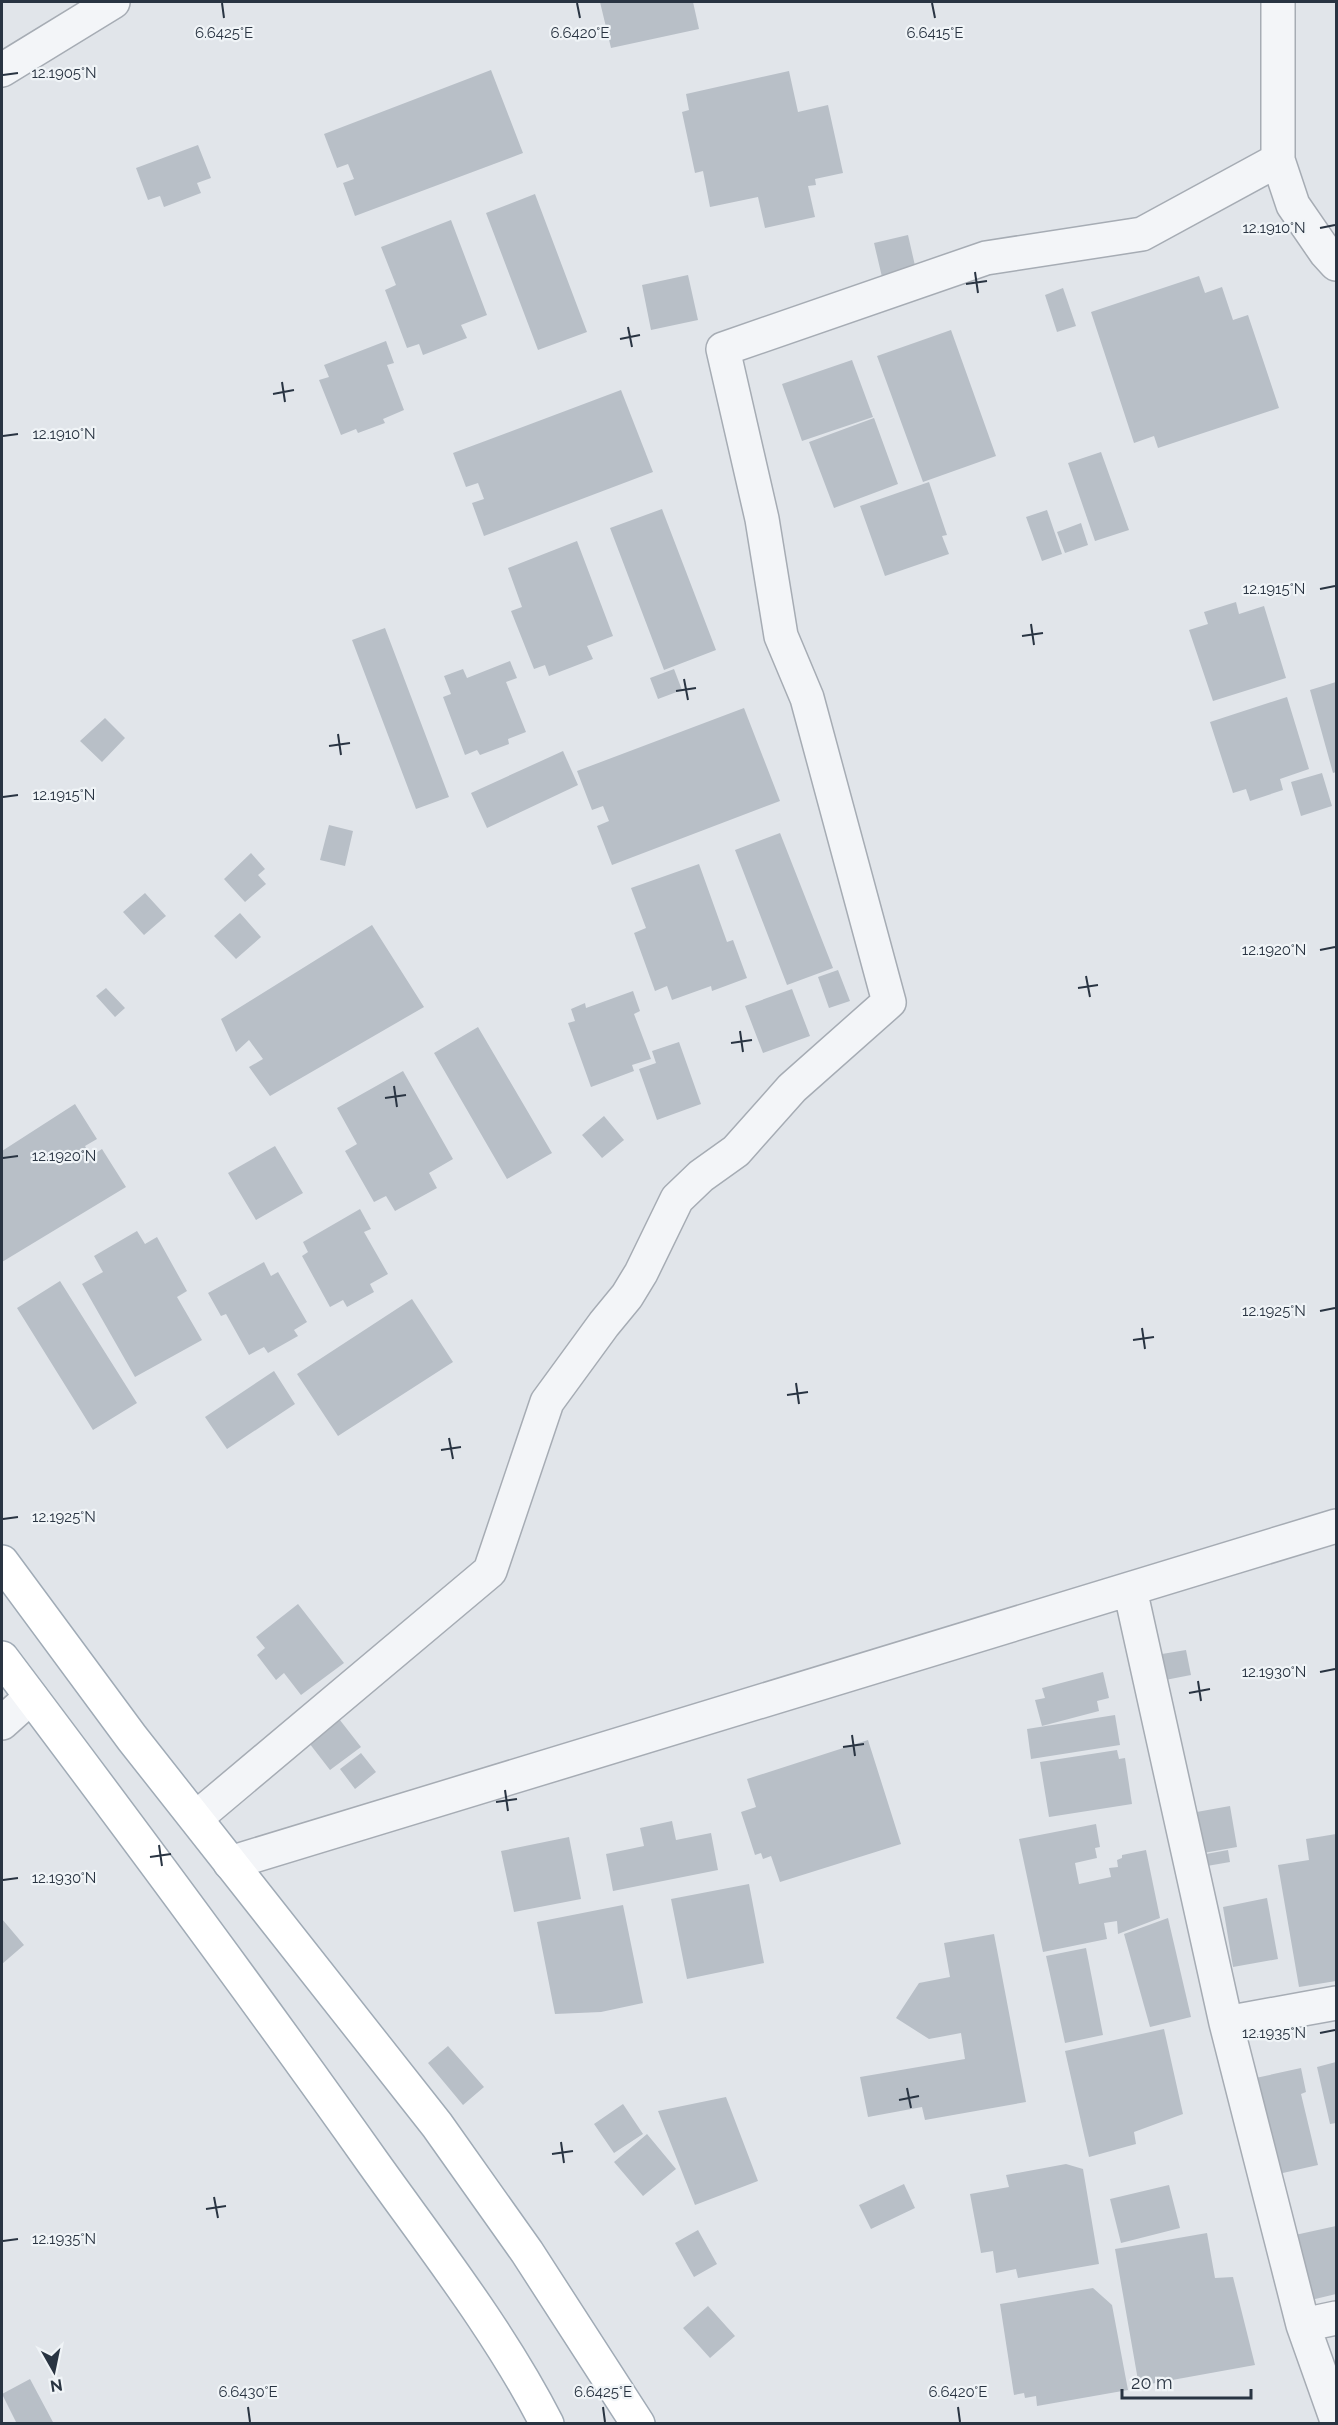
<svg xmlns="http://www.w3.org/2000/svg" width="1338" height="2425" viewBox="0 0 1338 2425" font-family="Raleway,sans-serif">
<rect width="100%" height="100%" fill="#e1e5ea"/>
<path fill="#b8bfc7" d="M600,2H693L699,29L611,48Z
M491,70L523,153L355,216L343,183L354,179L348,164L337,168L324,134Z
M789,71L798,112L828,105L843,173L815,179L816,185L808,186L815,217L765,228L758,197L710,207L703,171L695,173L682,112L689,110L686,94Z
M198,145L211,178L197,183L201,193L164,207L160,196L148,200L136,168Z
M535,194L587,332L538,350L486,213Z
M451,220L487,315L461,325L467,338L423,355L419,344L407,348L385,290L396,285L381,247Z
M908,235L916,270L882,277L874,243Z
M688,275L698,320L651,330L642,285Z
M1199,276L1205,293L1222,287L1233,320L1248,315L1279,408L1158,448L1154,436L1134,443L1091,312Z
M1063,288L1076,326L1057,332L1045,295Z
M951,330L996,456L923,482L877,356Z
M386,341L394,363L387,365L404,410L383,419L385,423L358,433L356,429L341,435L319,380L329,377L324,365Z
M852,360L873,417L802,441L782,384Z
M621,390L653,472L484,536L472,503L484,499L478,483L466,487L453,453Z
M874,418L898,484L834,508L809,442Z
M1101,452L1129,530L1095,541L1068,463Z
M929,482L947,535L942,536L949,554L885,576L860,506Z
M662,509L716,650L664,670L610,528Z
M1047,510L1062,554L1042,561L1026,517Z
M1081,523L1088,545L1065,553L1057,532Z
M577,541L613,636L587,646L593,659L549,676L545,665L534,669L511,611L522,607L508,568Z
M1236,602L1239,614L1264,606L1286,678L1213,701L1189,630L1208,624L1204,612Z
M385,628L449,797L416,809L352,640Z
M510,661L517,678L506,682L526,732L508,739L509,744L480,755L477,750L465,755L443,697L451,694L444,676L463,669L467,678Z
M674,669L682,690L658,699L650,678Z
M1336,682V772L1333,773L1310,690Z
M1287,697L1309,769L1280,779L1283,790L1250,801L1246,789L1233,793L1210,722Z
M744,708L780,801L612,865L597,826L609,821L603,806L592,810L577,771Z
M105,718L125,738L102,762L80,741Z
M563,751L578,785L487,828L471,793Z
M1322,773L1332,806L1301,816L1291,782Z
M329,825L353,831L345,866L320,860Z
M780,833L833,968L787,985L735,850Z
M251,853L265,869L258,875L266,884L245,902L224,879Z
M699,864L727,942L733,940L747,978L712,991L711,986L672,1000L667,986L655,991L634,933L646,928L631,888Z
M145,893L166,916L144,935L123,912Z
M240,913L261,937L236,959L214,936Z
M372,925L424,1007L270,1096L249,1067L263,1059L249,1040L236,1052L221,1019Z
M838,970L850,1001L829,1008L818,977Z
M106,988L125,1008L115,1017L96,996Z
M792,989L810,1036L763,1053L745,1006Z
M633,991L640,1011L634,1014L651,1059L632,1065L634,1071L591,1087L568,1023L575,1021L571,1009L585,1003L586,1008Z
M478,1027L552,1153L507,1179L434,1053Z
M679,1042L701,1104L657,1120L639,1069L656,1063L652,1051Z
M403,1071L453,1159L429,1173L437,1188L395,1211L386,1196L374,1202L345,1151L357,1144L337,1108Z
M75,1104L97,1139L85,1146L91,1156L102,1149L126,1187L2,1262V1151Z
M604,1116L624,1140L602,1158L582,1135Z
M275,1146L303,1193L256,1220L228,1173Z
M360,1209L371,1229L364,1232L388,1274L370,1284L374,1292L347,1307L343,1300L330,1307L302,1256L308,1252L303,1242Z
M137,1231L145,1244L157,1237L187,1291L177,1297L202,1340L135,1377L82,1284L103,1272L94,1256Z
M264,1262L271,1276L278,1272L307,1322L294,1330L298,1336L268,1353L264,1347L249,1355L226,1314L221,1316L208,1293Z
M60,1281L137,1403L93,1430L17,1308Z
M412,1299L453,1362L338,1436L297,1374Z
M274,1371L295,1404L227,1449L205,1417Z
M298,1604L344,1663L301,1695L284,1673L276,1680L257,1655L265,1648L256,1637Z
M1186,1650L1191,1675L1160,1681L1156,1655Z
M1103,1672L1109,1698L1097,1701L1099,1711L1042,1726L1035,1700L1045,1698L1042,1688Z
M336,1715L361,1747L330,1770L306,1739Z
M1115,1715L1120,1745L1031,1759L1027,1729Z
M868,1740L901,1844L780,1882L771,1856L763,1859L761,1853L755,1855L741,1812L756,1807L747,1779Z
M1117,1750L1119,1759L1125,1758L1132,1804L1049,1817L1040,1762Z
M361,1753L376,1772L355,1789L340,1769Z
M1230,1806L1237,1847L1198,1854L1191,1813Z
M672,1821L676,1840L711,1833L718,1870L613,1891L606,1854L644,1846L640,1828Z
M1096,1824L1100,1847L1095,1848L1097,1858L1075,1863L1079,1884L1111,1877L1109,1868L1118,1867L1117,1860L1122,1858V1855L1146,1850L1160,1918L1118,1934L1117,1921L1104,1923L1107,1939L1043,1952L1019,1839Z
M1336,1834V1981L1299,1987L1278,1865L1309,1860L1306,1839Z
M569,1837L581,1899L514,1912L501,1851Z
M1228,1850L1230,1862L1207,1866L1206,1854Z
M749,1884L764,1963L687,1979L671,1899Z
M1267,1898L1278,1959L1233,1967L1223,1907Z
M623,1905L643,2003L601,2012L555,2014L537,1922Z
M1168,1918L1191,2017L1150,2027L1124,1934Z
M2,1919L24,1945L2,1964Z
M994,1934L1026,2102L925,2120L922,2107L868,2117L860,2077L965,2059L961,2033L929,2039L896,2018L919,1983L950,1977L944,1943Z
M1086,1948L1103,2035L1065,2043L1046,1956Z
M1164,2029L1183,2114L1134,2132L1136,2144L1089,2157L1065,2051Z
M448,2046L484,2087L463,2105L428,2063Z
M1336,2062V2123L1330,2124L1317,2067Z
M1301,2068L1306,2092L1301,2094L1318,2165L1274,2175L1251,2079Z
M726,2097L758,2181L695,2205L658,2111Z
M623,2104L643,2134L614,2153L594,2124Z
M647,2134L676,2169L643,2196L614,2162Z
M1066,2164L1083,2169L1099,2264L1018,2278L1016,2269L996,2273L993,2251L981,2253L970,2194L1009,2187L1006,2175Z
M904,2184L915,2208L871,2229L859,2205Z
M1169,2185L1180,2228L1121,2243L1110,2199Z
M1336,2226V2294L1311,2300L1295,2235Z
M698,2230L717,2264L694,2277L675,2243Z
M1207,2233L1215,2278L1233,2277L1255,2365L1139,2386L1115,2249Z
M1093,2288L1112,2305L1128,2390L1037,2406L1036,2396L1025,2398L1024,2393L1014,2395L1000,2304Z
M708,2306L735,2336L710,2358L683,2328Z
M30,2379L54,2424H17L2,2394Z"/>
<g fill="none" stroke-linecap="round" stroke-linejoin="round">
<defs>
<path id="minor" d="M1278,2V160L1293,205L1326,253L1336,264
M2,70L113,2
M1130,1589L1226,2023L1303,2325L1336,2418
M2,1723L31,1697
M196,1818L490,1571L547,1402L604,1324L627,1296L641,1273L677,1199L701,1176L736,1151L792,1088L889,1002L807,698L781,636L762,519L723,349L986,258L1142,234L1278,160
M230,1863L1336,1526
M1226,2023L1336,2003
M1303,2325L1336,2318"/>
<path id="major" d="M2,1562L132,1738L437,2125L527,2252L638,2424
M2,1658C128,1825 253,1993 374,2164C434,2248 500,2332 547,2424"/>
</defs>
<use href="#minor" stroke="#a6acb4" stroke-width="36"/>
<use href="#major" stroke="#a0abb6" stroke-width="36"/>
<use href="#minor" stroke="#f3f5f8" stroke-width="33"/>
<use href="#major" stroke="#fff" stroke-width="33"/>
</g>
<path fill="none" stroke="#293442" stroke-width="2" d="M222,3L224,18M577,3L580,18M932,3L935,18M3,75L18,73M1320,228L1335,225M975,272L978,293M966,284L987,281M628,327L632,347M620,339L640,335M282,382L285,402M273,394L294,390M3,436L18,434M1320,589L1335,586M1031,624L1034,645M1022,636L1043,633M684,679L688,700M676,691L696,688M338,734L341,755M329,746L350,743M3,797L18,795M1320,950L1335,947M1086,976L1090,997M1078,988L1098,985M740,1031L743,1052M731,1043L752,1040M394,1086L397,1107M385,1098L406,1095M3,1158L18,1156M1320,1311L1335,1308M1142,1328L1145,1349M1133,1340L1154,1337M796,1383L799,1404M787,1395L808,1392M449,1438L453,1459M441,1450L461,1447M3,1519L18,1517M1320,1672L1335,1669M1198,1681L1201,1701M1189,1693L1210,1689M852,1735L855,1756M843,1747L864,1744M505,1790L508,1811M496,1802L517,1799M159,1845L162,1866M150,1857L171,1854M3,1880L18,1878M1320,2033L1335,2030M907,2088L911,2108M899,2100L919,2096M561,2142L564,2163M552,2154L573,2151M214,2197L218,2218M206,2209L226,2206M3,2241L18,2239M248,2407L250,2422M603,2407L605,2422M958,2407L960,2422"/>
<g font-size="15" text-anchor="middle" fill="#293442" stroke="#f0f4f7" stroke-width="4.5" stroke-linejoin="round" paint-order="stroke">
<text x="224" y="38">6.6425°E</text>
<text x="580" y="38">6.6420°E</text>
<text x="935" y="38">6.6415°E</text>
<text x="64" y="78">12.1905°N</text>
<text x="1274" y="233">12.1910°N</text>
<text x="64" y="439">12.1910°N</text>
<text x="1274" y="594">12.1915°N</text>
<text x="64" y="800">12.1915°N</text>
<text x="1274" y="955">12.1920°N</text>
<text x="64" y="1161">12.1920°N</text>
<text x="1274" y="1316">12.1925°N</text>
<text x="64" y="1522">12.1925°N</text>
<text x="1274" y="1677">12.1930°N</text>
<text x="64" y="1883">12.1930°N</text>
<text x="1274" y="2038">12.1935°N</text>
<text x="64" y="2244">12.1935°N</text>
<text x="248" y="2397">6.6430°E</text>
<text x="603" y="2397">6.6425°E</text>
<text x="958" y="2397">6.6420°E</text>
</g>
<rect width="1338" height="2425" fill="none" stroke="#293442" stroke-width="6"/>
<g transform="translate(54 2371) rotate(171)" stroke="#f0f4f7" stroke-width="4.5" paint-order="stroke">
<path d="M0-4.5L10 22L0 15L-10 22Z" fill="#293442"/>
<text y="-9" font-size="16" font-weight="bold" text-anchor="middle" fill="#293442">N</text>
</g>
<path d="M1122 2389v9h129v-9" fill="none" stroke="#293442" stroke-width="3"/>
<text x="1131" y="2389" font-size="18" fill="#293442" stroke="#f0f4f7" stroke-width="4.5" paint-order="stroke">20 m</text>
</svg>
